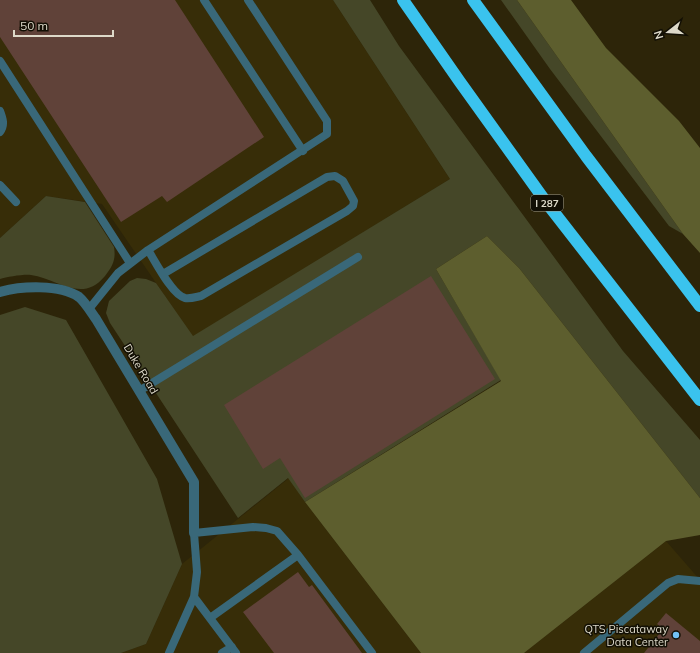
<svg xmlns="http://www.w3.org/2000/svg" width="700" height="653" viewBox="0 0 700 653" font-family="Mulish,sans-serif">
<rect width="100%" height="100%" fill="#2d2509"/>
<path fill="#372d08" d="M0,0H333L450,179L193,337L102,204L46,196L0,238Z
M289,478L305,502L421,653H121L146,644L182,564Z
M666,541L700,580V653H524Z"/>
<path fill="#454728" d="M333,0H370L399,46L623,351L700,440V498L519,268L487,236L436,269L501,380L305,502L288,478L238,518L110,323L106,313L109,301L130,281L137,278L146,279L156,283L193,336L450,179Z
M501,0H517L683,234L669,226L550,69Z
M46,196L85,202L114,247C116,259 113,266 105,276C82,304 58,279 31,275C24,274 7,277 0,279V238Z
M25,307L66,320L157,479L182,564L146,644L121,653H0V315Z"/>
<path fill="#5d5e2e" d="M517,0H571L606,48L679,121L700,148V253L683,234Z
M487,236L519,268L700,498V535L666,541L524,653H421L305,502L501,381L436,269Z"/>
<path fill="#604239" d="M0,0H175L264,137L167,202L162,196L121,222L0,37Z
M431,276L495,379L305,498L280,458L263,469L224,405Z
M298,572L309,587L312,585L362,653H274L243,612Z
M666,613L700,641V653H644L663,629L657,624Z"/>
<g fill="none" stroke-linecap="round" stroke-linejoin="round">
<path stroke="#396879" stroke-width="8" d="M204,0L303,151
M0,61L130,263
M0,111C3,119 5,125 0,132
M0,185L16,202
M148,250C155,261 172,295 185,298C190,299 196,297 201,296L347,211L353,206L354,201L343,181L335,176L327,177L163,274
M89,309L118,273L148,250L327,134V121L248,0
M139,391L358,257
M194,597L236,653
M210,618L298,555
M169,653L194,597L197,572L194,533L253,527L266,528L277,531L298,555L372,653
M222,653L232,647
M584,653L668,583L678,579L700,581"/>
<path stroke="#396879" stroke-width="10" d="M0,292C21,286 60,284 79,297C85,302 91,312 96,319L194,482V533"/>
<path stroke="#3ac3ee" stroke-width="12" d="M403,0L460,82L546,202L700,400
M473,0L586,156L700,306"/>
</g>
<circle fill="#72c1f5" stroke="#120f04" stroke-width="1.5" cx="676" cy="635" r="4"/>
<g text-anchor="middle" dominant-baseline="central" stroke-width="3" stroke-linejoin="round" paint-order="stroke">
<rect fill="#120f04" stroke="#a09c8e" stroke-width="1" x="531" y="195" width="32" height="16" rx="3"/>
<g font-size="10" font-weight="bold" fill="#ddd9c9">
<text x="547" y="203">I 287</text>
</g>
<g font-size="11" fill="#ddd9c9" stroke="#120f04">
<text transform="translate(141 369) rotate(59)">Duke Road</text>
</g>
<g font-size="11" fill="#ddd9c9" stroke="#120f04" text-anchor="end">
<text x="668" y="629">QTS Piscataway<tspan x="668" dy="13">Data Center</tspan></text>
</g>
</g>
<g transform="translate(668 32) rotate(253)" stroke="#120f04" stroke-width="3" paint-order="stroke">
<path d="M0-3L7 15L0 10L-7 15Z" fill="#ddd9c9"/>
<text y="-6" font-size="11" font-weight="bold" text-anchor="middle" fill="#ddd9c9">N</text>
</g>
<path d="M14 30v6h99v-6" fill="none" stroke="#ddd9c9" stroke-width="2"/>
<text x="20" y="30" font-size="12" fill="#ddd9c9" stroke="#120f04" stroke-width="3" paint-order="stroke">50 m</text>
</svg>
